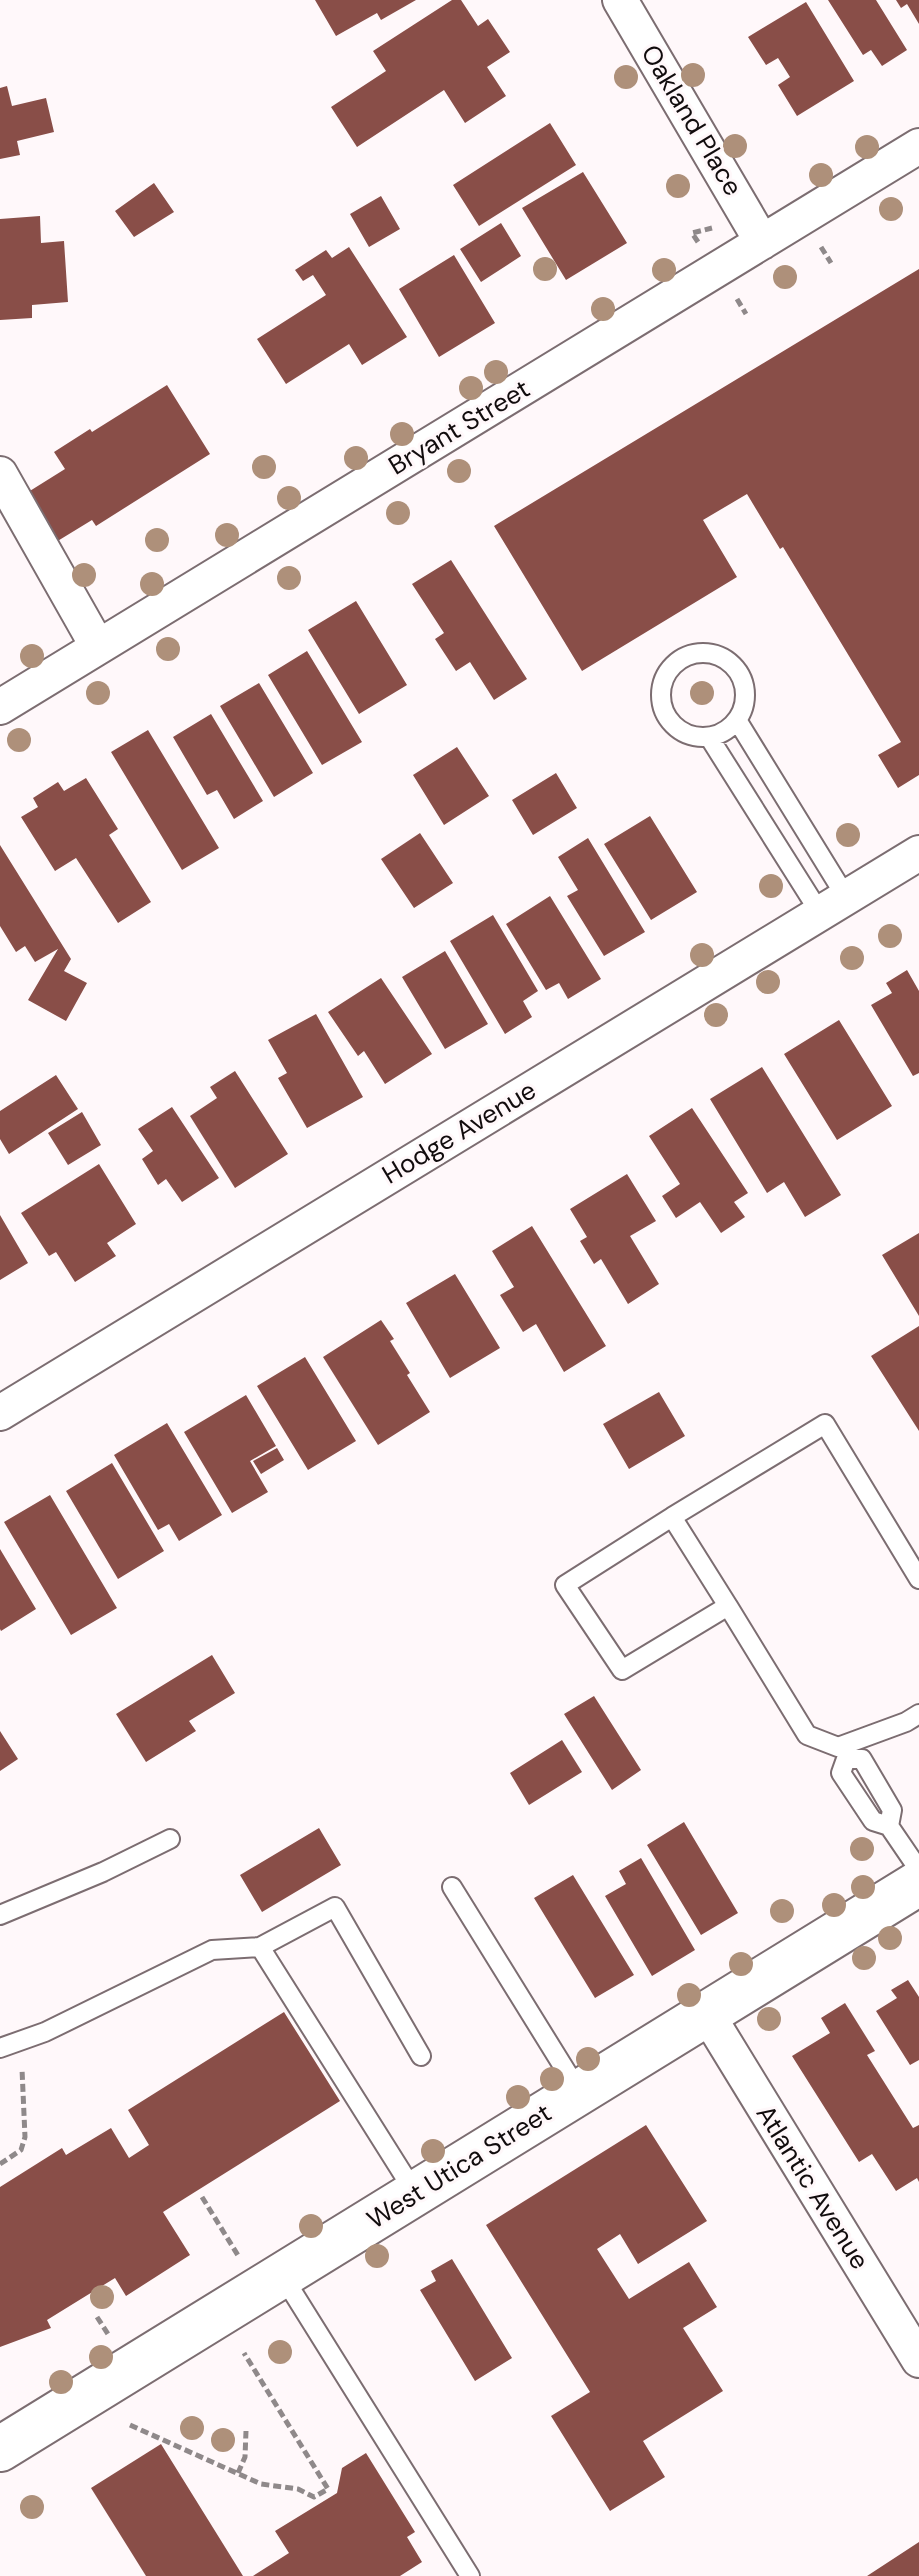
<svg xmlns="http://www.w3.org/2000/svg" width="919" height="2576" viewBox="0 0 919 2576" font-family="'DM Sans',sans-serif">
<rect width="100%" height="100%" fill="#fff8fa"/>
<path fill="#894e48" d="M315,0H416L381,20L377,13L336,36Z
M452,0H461L478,26L488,19L510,52L487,67L506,96L465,123L444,90L357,147L331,107L386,71L373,51Z
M828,0H876L907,50L882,66L871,50L863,55Z
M896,0H919V24L907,4L901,8Z
M806,2L854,81L797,116L778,85L790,77L778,58L766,65L748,37Z
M7,86L12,106L46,98L54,132L17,141L20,155L0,159V88Z
M550,123L576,165L479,226L453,185Z
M583,172L627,243L566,280L522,208Z
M154,183L174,212L134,237L115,211Z
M381,196L400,229L369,247L350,214Z
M40,216L41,243L64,241L68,302L32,305V318L0,320V219Z
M501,223L521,256L481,282L460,249Z
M349,247L407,337L362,365L349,344L286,384L257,339L326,295L313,275L303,281L295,270L326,250L332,258Z
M454,255L495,323L439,357L399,289Z
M919,269V775L898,788L878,755L901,742L783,547L780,549L747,494L703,520L737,577L582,671L494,526Z
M167,385L210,454L96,526L92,520L56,542L25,494L65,469L54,452L90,429L92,432Z
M451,560L527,679L494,700L470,662L456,671L435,639L444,633L412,584Z
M356,601L407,685L359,714L308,630Z
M307,651L362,742L322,765L268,675Z
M259,683L313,773L274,797L220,706Z
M211,714L263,801L234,819L217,790L207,795L173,737Z
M148,730L219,848L182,870L111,752Z
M457,747L489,796L444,825L413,775Z
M556,773L577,808L533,835L512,800Z
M86,778L118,829L109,835L151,902L118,923L76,858L55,871L21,817L38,807L33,798L58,782L64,791Z
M650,816L697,892L651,920L604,844Z
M420,833L453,883L414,908L381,859Z
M588,838L645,932L604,956L567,896L578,890L558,857Z
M0,845L71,959L64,971L87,983L66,1021L28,1000L58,949L35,962L25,946L16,952L0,926Z
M550,896L601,979L568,999L559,983L546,990L506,924Z
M493,915L538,991L523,1001L532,1017L505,1034L450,941Z
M445,951L488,1024L445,1049L402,977Z
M907,970L919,991V1073L913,1076L871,1005L892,993L886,983Z
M381,978L432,1054L385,1084L364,1051L358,1056L328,1012Z
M316,1014L363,1097L307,1128L278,1078L287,1073L268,1040Z
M839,1020L892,1106L837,1140L784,1054Z
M762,1067L841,1195L805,1217L784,1182L767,1193L710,1099Z
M235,1071L288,1154L235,1188L190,1116L217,1098L210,1087Z
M56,1075L78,1109L9,1154L0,1139V1111Z
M172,1107L219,1178L182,1202L166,1179L158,1185L142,1159L153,1151L138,1129Z
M692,1108L748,1193L734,1202L745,1217L721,1233L700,1202L676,1218L662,1196L680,1184L649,1136Z
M82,1112L101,1145L68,1165L48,1133Z
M99,1164L136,1224L107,1243L116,1256L75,1282L56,1252L49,1256L21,1213Z
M627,1174L656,1221L630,1236L659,1284L628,1304L601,1259L594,1264L580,1241L587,1237L570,1209Z
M0,1215L28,1263L0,1280Z
M532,1226L606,1346L564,1372L536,1324L523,1332L500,1295L514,1287L492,1251Z
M919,1233V1316L882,1255Z
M455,1274L500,1348L450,1378L406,1303Z
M381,1320L394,1339L390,1341L410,1373L407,1375L430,1412L378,1445L323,1357Z
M919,1326V1431L871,1356Z
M305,1357L356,1441L308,1470L257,1386Z
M659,1392L685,1436L629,1469L603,1424Z
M246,1395L276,1446L250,1461L268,1492L232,1513L184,1432Z
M167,1423L222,1515L179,1541L169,1524L158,1530L114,1455Z
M277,1448L284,1460L261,1474L253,1461Z
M112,1463L164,1551L118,1579L66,1491Z
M50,1495L117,1608L71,1635L4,1522Z
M0,1549L36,1609L1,1631L0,1629Z
M212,1655L235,1693L189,1721L196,1731L146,1762L116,1714Z
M594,1696L641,1770L612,1790L564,1714Z
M0,1731L18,1759L0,1771Z
M562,1740L582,1772L529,1805L510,1773Z
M684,1822L738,1913L701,1935L647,1845Z
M319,1828L341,1865L262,1912L240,1875Z
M641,1858L695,1950L652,1976L605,1896L626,1884L619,1871Z
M573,1875L634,1975L595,1998L534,1898Z
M908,1980L919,1997V2060L910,2065L876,2011L897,1998L891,1990Z
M845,2003L875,2051L867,2055L913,2128L919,2125V2182L917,2178L896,2191L872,2154L859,2162L792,2056L830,2033L821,2018Z
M284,2012L340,2101L163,2212L190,2255L126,2296L115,2278L47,2320L51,2328L0,2347V2187L62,2148L66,2155L111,2128L129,2158L149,2145L128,2110Z
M646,2125L707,2221L638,2264L620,2234L597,2249L629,2299L689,2262L717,2307L683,2328L723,2391L643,2441L665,2477L610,2511L551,2416L590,2392L486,2225Z
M452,2259L512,2358L475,2381L420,2290L436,2281L431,2271Z
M161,2444L243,2576H146L91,2488Z
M366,2453L415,2532L407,2537L422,2562L400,2576H253L289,2553L275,2531L337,2493L342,2468Z
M919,2542V2576H867Z"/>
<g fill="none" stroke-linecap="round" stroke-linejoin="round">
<defs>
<path id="lane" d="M661 695a42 42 0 1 1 84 0a42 42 0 1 1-84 0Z
M737,720L846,897
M709,737L820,913
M672,1517L565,1585L622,1670L728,1606L807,1735L838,1747L906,1722L919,1714
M728,1606L672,1517L825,1424L919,1579
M846,1759L841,1773L873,1821L889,1826L919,1870
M846,1759H862L892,1810L889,1826
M452,1887L579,2092
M0,1915L103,1872L170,1839
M0,2048L45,2032L212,1950L260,1947
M415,2193L260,1947L335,1907L421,2056
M282,2275L470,2576"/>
<path id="street" d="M620,0L762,242
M0,474L98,647
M0,707L919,146
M0,1413L919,853
M707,2014L919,2360"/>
<path id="secondary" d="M0,2449L919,1883"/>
</defs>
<use href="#lane" stroke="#7c6d71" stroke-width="22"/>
<use href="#street" stroke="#7c6d71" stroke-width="38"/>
<use href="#secondary" stroke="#7c6d71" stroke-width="48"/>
<path stroke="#8f898a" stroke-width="5" stroke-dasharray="8 4" stroke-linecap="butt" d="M698,242L692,233L712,228
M821,247L831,263
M737,299L746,314
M0,2164L21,2150L25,2137L22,2069
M202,2197L239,2257
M97,2317L108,2334
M130,2425L261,2484L298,2489L314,2497L328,2489L244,2353
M238,2473L245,2457L246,2431"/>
<use href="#lane" stroke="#fff" stroke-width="18"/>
<use href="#street" stroke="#fff" stroke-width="34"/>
<use href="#secondary" stroke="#fff" stroke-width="44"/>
</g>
<g fill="#ae907a">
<circle cx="693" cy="75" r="12"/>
<circle cx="626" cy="77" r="12"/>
<circle cx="735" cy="146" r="12"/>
<circle cx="867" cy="147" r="12"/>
<circle cx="821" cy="175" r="12"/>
<circle cx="678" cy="186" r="12"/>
<circle cx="891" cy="209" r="12"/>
<circle cx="545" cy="269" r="12"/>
<circle cx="664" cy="270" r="12"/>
<circle cx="785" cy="277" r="12"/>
<circle cx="603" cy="309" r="12"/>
<circle cx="496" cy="372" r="12"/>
<circle cx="471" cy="388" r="12"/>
<circle cx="402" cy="434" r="12"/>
<circle cx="356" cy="458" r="12"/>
<circle cx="264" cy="467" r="12"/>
<circle cx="459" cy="471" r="12"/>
<circle cx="289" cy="498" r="12"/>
<circle cx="398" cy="513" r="12"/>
<circle cx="227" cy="535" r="12"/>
<circle cx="157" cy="540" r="12"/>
<circle cx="84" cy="575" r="12"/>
<circle cx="289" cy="578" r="12"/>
<circle cx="152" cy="584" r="12"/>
<circle cx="168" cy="649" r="12"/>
<circle cx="32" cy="656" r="12"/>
<circle cx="98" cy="693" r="12"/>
<circle cx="702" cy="693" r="12"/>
<circle cx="19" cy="740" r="12"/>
<circle cx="848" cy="835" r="12"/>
<circle cx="771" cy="886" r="12"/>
<circle cx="890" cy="936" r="12"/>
<circle cx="702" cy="955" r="12"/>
<circle cx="852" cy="958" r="12"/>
<circle cx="768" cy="982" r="12"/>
<circle cx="716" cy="1015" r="12"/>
<circle cx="862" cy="1849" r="12"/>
<circle cx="863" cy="1887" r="12"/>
<circle cx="834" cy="1905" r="12"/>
<circle cx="782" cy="1911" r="12"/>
<circle cx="890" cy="1938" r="12"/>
<circle cx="864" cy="1958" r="12"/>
<circle cx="741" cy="1964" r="12"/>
<circle cx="689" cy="1995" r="12"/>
<circle cx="769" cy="2019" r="12"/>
<circle cx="588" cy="2059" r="12"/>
<circle cx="552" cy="2079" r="12"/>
<circle cx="518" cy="2097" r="12"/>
<circle cx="433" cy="2151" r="12"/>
<circle cx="311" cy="2226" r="12"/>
<circle cx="377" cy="2256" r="12"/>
<circle cx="102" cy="2297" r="12"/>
<circle cx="280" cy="2352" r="12"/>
<circle cx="101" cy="2357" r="12"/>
<circle cx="61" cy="2382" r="12"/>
<circle cx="192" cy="2428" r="12"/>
<circle cx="223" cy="2440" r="12"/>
<circle cx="32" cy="2507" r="12"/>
</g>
<g text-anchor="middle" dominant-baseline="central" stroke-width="6" stroke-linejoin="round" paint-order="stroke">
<g font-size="26" fill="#110c0d" stroke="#fff8fa">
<text transform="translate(692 120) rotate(59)">Oakland Place</text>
<text transform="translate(459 427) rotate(-31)">Bryant Street</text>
<text transform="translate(459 1132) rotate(-31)">Hodge Avenue</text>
<text transform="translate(459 2166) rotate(-32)">West Utica Street</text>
<text transform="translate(813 2187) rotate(58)">Atlantic Avenue</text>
</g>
</g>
</svg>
